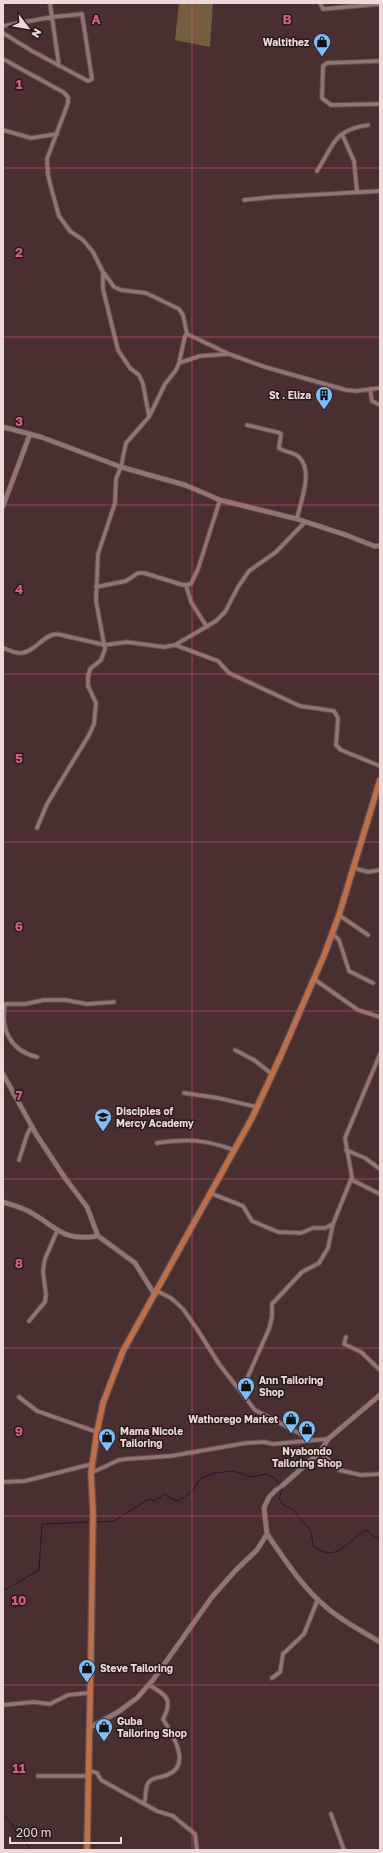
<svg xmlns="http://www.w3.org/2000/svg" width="383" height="1853" viewBox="0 0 383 1853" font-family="'Golos Text',sans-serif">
<rect width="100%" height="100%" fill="#492f2f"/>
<path fill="#745d3f" d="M179,3H213L210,47L175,40Z"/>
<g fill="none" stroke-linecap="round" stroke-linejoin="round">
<path stroke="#310f30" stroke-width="1" d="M96,1522L114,1521L149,1499L154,1501L165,1494L172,1499L179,1501L192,1491L200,1479L214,1473L234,1471L252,1477L266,1474L276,1479L282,1490L279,1498L283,1505C293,1508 292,1509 298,1516C310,1529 311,1527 313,1546C339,1564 345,1541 366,1530L375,1537L380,1538
M3,1591L39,1570L42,1524L90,1522
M3,1813L31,1850"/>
<defs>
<path id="minor" d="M50,3L59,66
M320,3L323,9L380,4
M3,26L52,17L82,14L92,79L88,81L32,51L3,33
M3,59L63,92L68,97V103L47,159L48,175L52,191L59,216L70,231L83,240L93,252L103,272V289L118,350L130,368L139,375L143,384L149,416
M380,61L327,63L323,66L322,98L331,105L380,104
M3,130L31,138L57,134
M342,134L354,161L357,192
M317,171C334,145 333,130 368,125
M244,200L273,197L380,191
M104,273L114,287L121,290L146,293L179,309L183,315L187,334
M179,363L200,356L228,354
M370,389L372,401L380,405
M247,425L280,433L281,434L279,448C284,452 294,452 299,457C314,472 300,502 297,519
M186,585L191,602L207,627
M96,587L126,581L138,573H144L183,585L191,584L198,569L220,500
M175,645L218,661L229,673L300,706L334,711L338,718L336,745L341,750L380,766
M3,648C9,650 16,654 21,653C35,652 44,634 57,634L105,645L127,642L164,647L175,645L216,621L225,612L238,587L249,571L276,552L304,523
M37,828L47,804L89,735L94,724L96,703L88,686V677L90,669L101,660L105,649L96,601L98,554L115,503L116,479L121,467L126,443L149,417L165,384L176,370L179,363L185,336L187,334L229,354L265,367L346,390L356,391L380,388
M354,868L368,872L380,870
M339,915L368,935
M332,933L339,940L349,971L373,983
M314,979L358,1010L380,1017
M3,1004H25L44,1000H65L87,1004L114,1002
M5,1004C0,1030 11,1051 37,1057
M235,1050L254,1060L272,1074
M184,1093L218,1098L257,1107
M157,1143C189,1139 203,1139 234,1150
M346,1150L365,1158L380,1169
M19,1160L27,1135L31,1127
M352,1180L380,1194
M210,1193L243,1206L252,1221L278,1232L301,1233L313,1228H325L333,1224
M157,1291L171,1298L183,1309L197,1329L219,1364L255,1410L312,1440
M29,1321L45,1302L46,1295L43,1271L45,1259L57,1231
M346,1337L344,1344L361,1352L380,1370
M241,1392L269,1329L272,1317V1304L302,1272L319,1263L328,1248L333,1224L352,1177L345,1138L380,1054
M19,1397L37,1411L97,1432
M320,1452L339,1470L361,1475L380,1474
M91,1473L119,1460L127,1459L171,1456L246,1443L264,1442L273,1444L328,1439
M3,1482L25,1481L92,1464
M276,1490L283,1485
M272,1678L280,1672L283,1654L304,1634L318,1599
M3,1705L34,1702L50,1704L68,1695L89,1693
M88,1770L97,1773L101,1780L157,1811L173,1816L195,1834L197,1850
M38,1776H88
M144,1803C147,1797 144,1787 149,1782C154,1776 163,1778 169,1774C192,1764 171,1732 163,1719C174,1699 166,1695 149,1685
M331,1814L344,1850"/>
<path id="tertiary" d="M3,427L41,437L121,467L185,485L220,500L297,519L346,535L374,546H380
M3,506L30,434
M3,1074L36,1134L65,1178L87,1207L98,1236L135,1263L155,1295
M3,1202C12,1205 21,1207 30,1212C57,1227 62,1242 98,1236
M283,1485L320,1452L328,1439L380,1395
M267,1534C285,1560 302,1587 326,1607C342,1621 362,1631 380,1642
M89,1728L118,1712L137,1698L153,1680L212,1597L235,1571L257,1550L267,1534L264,1508L269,1497L276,1490"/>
<path id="primary" d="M87,1850L91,1652L93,1512L91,1473L97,1432L103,1403L123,1351L252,1118L282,1053L325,953L339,915L380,780"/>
</defs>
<use href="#minor" stroke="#634e4e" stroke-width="5.5"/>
<use href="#tertiary" stroke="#634e4e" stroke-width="6"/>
<use href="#primary" stroke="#634e4e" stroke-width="8"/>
<use href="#minor" stroke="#927473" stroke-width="3.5"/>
<use href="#tertiary" stroke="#927473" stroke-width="4.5"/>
<use href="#primary" stroke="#bc6f48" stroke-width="5.5"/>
</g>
<path fill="none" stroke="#d15c87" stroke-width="1" stroke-opacity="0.55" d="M192,3V1850M3,168H380M3,337H380M3,505H380M3,674H380M3,842H380M3,1011H380M3,1179H380M3,1348H380M3,1516H380M3,1685H380"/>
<defs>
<symbol id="shop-pin" viewBox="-11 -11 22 30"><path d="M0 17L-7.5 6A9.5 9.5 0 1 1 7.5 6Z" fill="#7ebef9" stroke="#271b1b"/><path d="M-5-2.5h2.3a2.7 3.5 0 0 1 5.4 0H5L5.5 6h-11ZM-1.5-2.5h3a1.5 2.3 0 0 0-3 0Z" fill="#111"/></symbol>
<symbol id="building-pin" viewBox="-11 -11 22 30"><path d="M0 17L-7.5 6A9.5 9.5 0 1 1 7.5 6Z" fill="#7ebef9" stroke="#271b1b"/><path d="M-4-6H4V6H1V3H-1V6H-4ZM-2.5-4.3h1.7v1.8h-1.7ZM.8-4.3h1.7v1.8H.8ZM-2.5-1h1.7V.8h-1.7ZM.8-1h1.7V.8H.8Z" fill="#111"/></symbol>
<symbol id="school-pin" viewBox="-11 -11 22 30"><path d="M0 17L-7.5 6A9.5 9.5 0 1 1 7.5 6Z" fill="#7ebef9" stroke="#271b1b"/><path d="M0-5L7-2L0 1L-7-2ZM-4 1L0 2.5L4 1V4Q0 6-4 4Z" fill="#111"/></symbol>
</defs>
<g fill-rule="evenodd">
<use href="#shop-pin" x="312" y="32" width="20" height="27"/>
<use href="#building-pin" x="314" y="385" width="20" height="27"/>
<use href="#school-pin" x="93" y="1107" width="20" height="27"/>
<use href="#shop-pin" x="236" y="1376" width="20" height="27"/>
<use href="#shop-pin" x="281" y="1409" width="20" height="27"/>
<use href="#shop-pin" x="297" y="1419" width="20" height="27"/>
<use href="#shop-pin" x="97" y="1427" width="20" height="27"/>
<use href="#shop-pin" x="77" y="1658" width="20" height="27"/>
<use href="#shop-pin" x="94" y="1717" width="20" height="27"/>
</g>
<g text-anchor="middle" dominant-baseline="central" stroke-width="3" stroke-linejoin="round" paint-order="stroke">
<g font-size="10" font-weight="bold" fill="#ecdada" stroke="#271b1b" text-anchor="start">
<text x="309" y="42" text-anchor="end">Waltithez</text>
<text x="311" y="395" text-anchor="end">St . Eliza</text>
<text x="116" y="1111">Disciples of<tspan x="116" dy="12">Mercy Academy</tspan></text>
<text x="259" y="1380">Ann Tailoring<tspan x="259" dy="12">Shop</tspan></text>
<text x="278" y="1419" text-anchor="end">Wathorego Market</text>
<text x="120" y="1431">Mama Nicole<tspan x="120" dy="12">Tailoring</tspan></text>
<text x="307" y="1451" text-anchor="middle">Nyabondo<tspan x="307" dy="12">Tailoring Shop</tspan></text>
<text x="100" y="1668">Steve Tailoring</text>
<text x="117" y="1721">Guba<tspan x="117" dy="12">Tailoring Shop</tspan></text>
</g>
</g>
<g font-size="13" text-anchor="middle" font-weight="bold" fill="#d15c87" stroke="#271b1b" stroke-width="3" stroke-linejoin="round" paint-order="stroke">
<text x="96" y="24">A</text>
<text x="287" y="24">B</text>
<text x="19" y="89">1</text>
<text x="19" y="257">2</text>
<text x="19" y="426">3</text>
<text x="19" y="594">4</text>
<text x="19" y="763">5</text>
<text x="19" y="931">6</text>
<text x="19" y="1100">7</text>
<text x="19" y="1268">8</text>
<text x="19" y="1436">9</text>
<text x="19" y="1605">10</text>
<text x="19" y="1773">11</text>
</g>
<rect width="383" height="1853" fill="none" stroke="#ecdada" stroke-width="8"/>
<g transform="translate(28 28) rotate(121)" stroke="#271b1b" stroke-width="3" paint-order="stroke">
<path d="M0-3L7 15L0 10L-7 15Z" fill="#ecdada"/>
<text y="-6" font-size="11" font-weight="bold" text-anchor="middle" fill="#ecdada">N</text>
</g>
<path d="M10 1837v6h111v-6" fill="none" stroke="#ecdada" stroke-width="2"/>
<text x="16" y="1837" font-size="12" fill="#ecdada" stroke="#271b1b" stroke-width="3" paint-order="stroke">200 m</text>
</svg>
